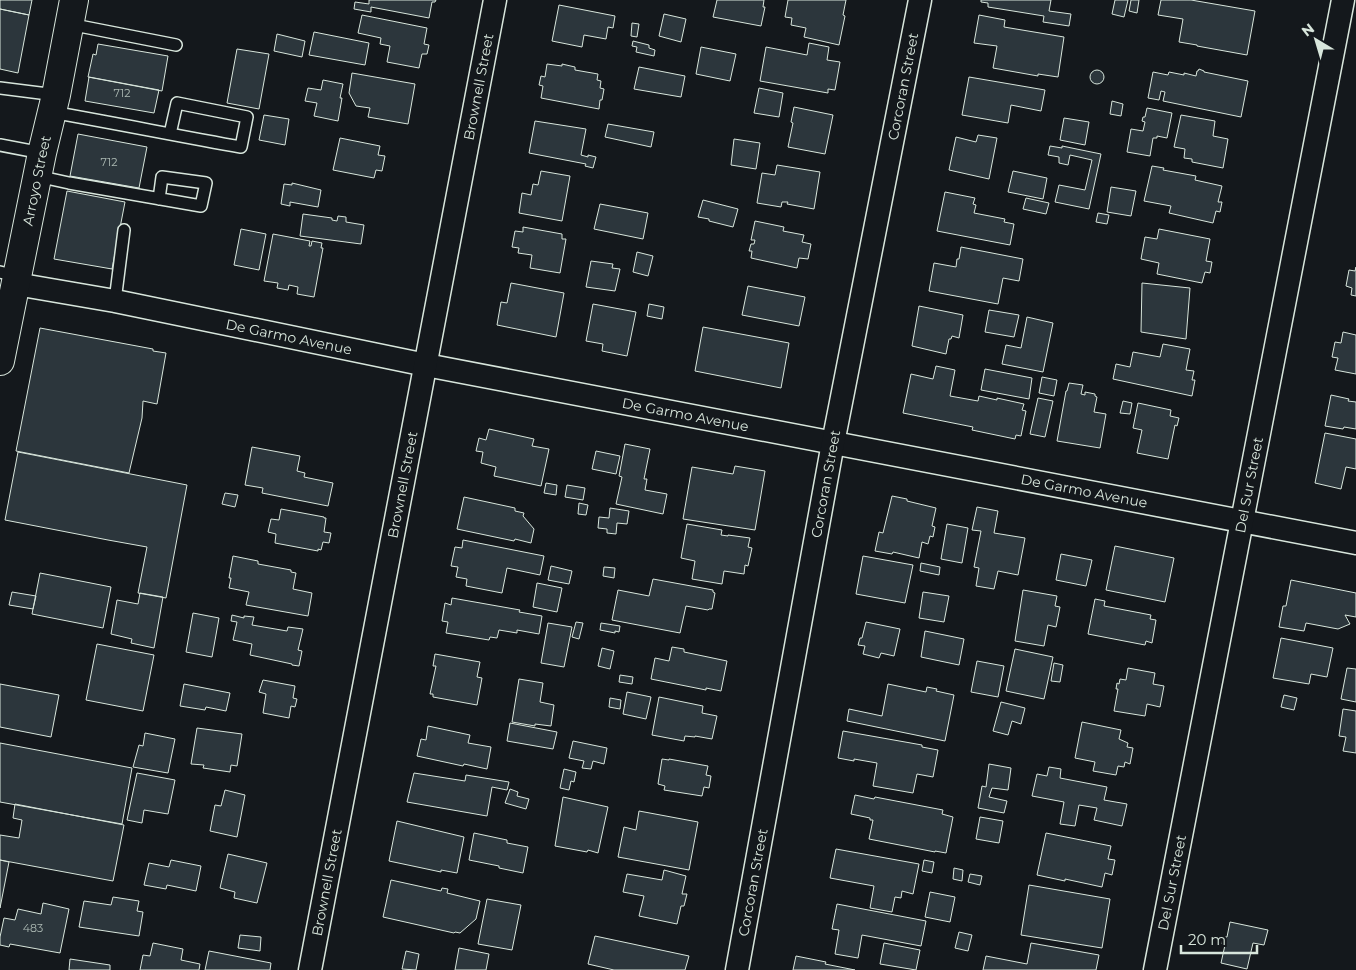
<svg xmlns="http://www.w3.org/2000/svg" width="1356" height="970" viewBox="0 0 1356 970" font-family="Montserrat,sans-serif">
<rect width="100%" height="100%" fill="#14181c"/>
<path fill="#2c363c" stroke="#d8e6dc" d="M0,0H32L29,15L0,9Z
M369,0H436L435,2H432L429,18L371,7V12L354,9L355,2L369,4Z
M717,0H764L763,7H765L761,26L713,17Z
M788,0H846L843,15L845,16L839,45L804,37L806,28L791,25L792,18L785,17Z
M981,0H1051L1049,11L1071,14L1069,26L1043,22L1044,16L988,7V3L981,2Z
M1115,0H1128L1124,17L1112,14Z
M1131,0H1139L1137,13L1129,11Z
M1161,0H1191L1255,11L1247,55L1197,46V45L1179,42L1183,19L1158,15Z
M559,5L615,16L613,28L608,27L606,39L584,35L582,47L552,41Z
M0,9L29,15L18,73L0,69Z
M664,14L686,19L681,42L659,36Z
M362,15L427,28L424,44L429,45L427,54H422L419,68L387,62L390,46L380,44L381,38L358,33Z
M979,15L1005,20L1004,27L1064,37L1058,77L1038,74V76L993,68L997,46L974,43Z
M632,23L639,24L637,37L631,36Z
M314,32L369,43L365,65L309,55Z
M277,34L305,41L302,57L274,51Z
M633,41L649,45V48L655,50L654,56L636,52L637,47L632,46Z
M809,43L829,47L827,60L840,62L835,90L828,89V93L760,81L766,47L807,55Z
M98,44L168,56L162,91L88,77L93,54L96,55Z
M701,47L736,54L730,81L696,74Z
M237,49L269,54L259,109L227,103Z
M547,64L562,66V64L575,67V70L598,74L597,80L601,81L600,88L604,89L602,100H600L599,109L541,98L543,86L539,85L541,76L545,77Z
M639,67L685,76L681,97L634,89Z
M1199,69L1204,71V72L1248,81L1241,117L1163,101L1165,92L1161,91L1159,100L1148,98L1153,72L1168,75L1169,72L1184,75V73L1196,76L1197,71H1198Z
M1090 77a7 7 0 1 1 14 0a7 7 0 1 1-14 0Z
M352,73L415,84L408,124L368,117L370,108L356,106L349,93Z
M89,77L159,90L154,113L85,101Z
M969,77L1045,90L1041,111L1011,105L1008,123L962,115Z
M323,80L343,84L340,98H342L338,121L314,116L317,103L305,101L308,88L321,90Z
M759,88L783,93L779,117L754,113Z
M1112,101L1123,104L1121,116L1110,114Z
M794,107L833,115L825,154L788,147L793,123L791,122Z
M1147,108L1172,113L1167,138L1157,136V138H1153L1150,156L1127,152L1131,129L1143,131L1145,122L1142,121L1143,117H1145Z
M264,115L289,119L285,145L259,140Z
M1181,115L1215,121L1213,136L1228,139L1223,168L1192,162V159L1184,158L1185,149L1174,147Z
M1064,118L1089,122L1085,145L1060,140Z
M535,121L586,129L581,155L588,157V155L596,157L593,168L585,166L586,164L529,153Z
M608,124L654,132L651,147L605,137Z
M78,134L147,147L139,188L70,176Z
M978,135L997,138L989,179L949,170L956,137L976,142Z
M340,138L380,146L378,155L385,156L382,171L376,170L374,178L333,170Z
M734,139L760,143L756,169L731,165Z
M1050,146L1062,148V146L1101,154L1089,209L1055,202L1059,185L1085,190L1092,160L1070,155L1068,165L1059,163V157L1048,155Z
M777,165L820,172L814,209L787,204L788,202H782L781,207L757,203L762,173L775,175Z
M1152,166L1164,168L1163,170L1196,176L1195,180L1222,186L1218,202H1222L1220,212L1216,211L1213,223L1169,213L1171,206L1144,201Z
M541,171L570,176L562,221L519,213L522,193L531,195L533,184L538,185Z
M1013,171L1047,178L1043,199L1008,192Z
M292,183L321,190L318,207L290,202V206L281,204L284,184L292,185Z
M1111,187L1136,191L1131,216L1107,212Z
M67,191L125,202L112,269L54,259Z
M945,192L975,198L973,204L976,205L974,213L1005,219L1004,222L1014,224L1010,245L937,231Z
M1026,198L1049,203L1046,214L1023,209Z
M703,200L738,209L733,227L709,221V219L698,217Z
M600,204L648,213L643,239L594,229Z
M1098,213L1109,215L1107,224L1096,222Z
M303,214L332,218V220L337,221L338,216L346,217V222L364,225L361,244L300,236Z
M755,221L784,227L783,231L804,235L802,242L811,244L808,259L799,258L797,268L751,258L752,251H749L751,244H754L755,240H751Z
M523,227L562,234V239H566L560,273L530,268L532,255L518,253L519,248L512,247L515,231L523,232Z
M241,229L266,234L259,270L234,265Z
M1159,229L1210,239L1206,261L1212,262L1210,273L1205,272L1202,283L1157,274L1159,263L1141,259L1145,237L1157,239Z
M273,234L310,241L309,246H311L312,241L322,243L321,248H323L314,297L297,294L298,287L289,285L288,290L277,288L278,283L264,281Z
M961,247L1023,259L1019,281L1003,278L998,304L929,291L934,263L956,267L957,259H959Z
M637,252L653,256L648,276L633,272Z
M591,261L613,264L612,268L620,269L615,291L586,287Z
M1356,267V296L1351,295L1352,288L1346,286L1349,270L1355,271Z
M511,283L564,293L556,337L497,325L501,302L507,303Z
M1142,283L1190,288L1186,339L1141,332Z
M748,286L805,297L799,326L742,315Z
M593,304L636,312L627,356L602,351L603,344L586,341Z
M649,304L664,307L662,319L647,316Z
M919,306L963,315L959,338L952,336L951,339H949L946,354L912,346Z
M989,310L1019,315L1014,337L985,332Z
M1027,317L1053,323L1043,372L1002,364L1006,345L1021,348Z
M703,327L789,343L781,388L695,371Z
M40,328L153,349V351L166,353L157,404L143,401L142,418L129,473L16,451Z
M1343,332L1356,335V374L1335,370L1338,358L1332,357L1335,342L1341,343Z
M1163,344L1190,349L1186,370L1194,371L1192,380H1195L1192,396L1113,379L1116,364L1130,367L1133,352L1160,357Z
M936,366L955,370L950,396L978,401L979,396L997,400V398L1024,404L1022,410L1026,411L1021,436L1016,435L1015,439L972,430L973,427L903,413L911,374L933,379Z
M985,369L1032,378L1029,399L981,390Z
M1042,377L1057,380L1054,396L1039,393Z
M1069,383L1083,385L1081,394L1085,395V392L1095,394V396L1097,397L1094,412L1106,414L1100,448L1057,441L1066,391H1067Z
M1331,395L1349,399L1348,401L1356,402V429L1344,427L1343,429L1325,426Z
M1038,398L1053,401L1045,437L1030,434Z
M1123,401L1132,403L1130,414L1120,413Z
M1138,403L1171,410L1170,416L1179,418L1177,426L1175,425L1168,459L1137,453L1142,430L1133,428Z
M489,429L534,439L532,446L549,449L541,486L494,476L496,467L481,463L483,452L476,451L479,438L486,440Z
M1325,433L1356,439V469L1346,467L1341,489L1315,483Z
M625,444L650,449L644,479H647L645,490L667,494L663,514L616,504L622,477L619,476Z
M252,447L300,456L297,471L305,473L304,477L333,483L328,506L262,493L263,488L245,485Z
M596,451L620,456L616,474L592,469Z
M18,452L187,485L166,598L138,593L147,547L108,540L5,520Z
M735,466L765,471L755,530L683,519L692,467L733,474Z
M546,483L557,485L556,495L544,493Z
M567,485L585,488L583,500L565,497Z
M225,493L238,495L235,507L222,504Z
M892,496L907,499V501L936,508L932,526L935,527L933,537L930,536L928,544L922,542L919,558L893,552L892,554L875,551L879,532L883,533Z
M464,497L515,508V511L524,513L523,516L534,529L531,543L515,539L514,541L457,529Z
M579,503L588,505L586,515L578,514Z
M977,507L998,511L994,533L1025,538L1018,575L998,571L994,589L976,586L979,568L974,567L981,531L972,530Z
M610,508L629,511L627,524L617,523L616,534L607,533V529L598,528L599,517L609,518Z
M281,509L324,517V518H326L324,532L331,533L329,543L323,542L321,550L318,549V551L275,543L276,534L268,532L271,519L279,520Z
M687,524L722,530L721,535L728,536V535L750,538L748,547L752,548L748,566L745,565L744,574L724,571L722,584L692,579L695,561L681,558Z
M947,524L968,528L962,563L941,559Z
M463,540L544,556L540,575L507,568L502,593L466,586L467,579L456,577L458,567L451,566L455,547L462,548Z
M1115,546L1174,558L1165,602L1106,590Z
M1061,554L1092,560L1086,586L1056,580Z
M233,556L258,561V564L291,570V572L296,573L293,589L312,593L308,616L246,605L249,592L229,588L231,578H229Z
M863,556L913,565L905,603L856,594Z
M921,563L940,567L939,575L920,571Z
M551,566L572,571L569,584L548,580Z
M604,567L615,568L614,578L603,576Z
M40,573L111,587L103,628L32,614Z
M653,579L713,590V592L715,593L712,609H709L708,610L686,606L680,633L612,620L618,590L649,596Z
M1291,580L1356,593V617L1345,615L1350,624L1338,629L1306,623L1304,631L1279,627L1283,606H1286Z
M537,583L562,588L557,612L533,607Z
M1023,590L1057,596L1055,606L1060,607L1056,627L1048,625L1044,646L1015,641Z
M12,592L36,596L33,609L9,605Z
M923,592L949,596L944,622L919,618Z
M140,593L163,597L154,648L131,643L132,639L111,634L117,600L138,604Z
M452,598L520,610L519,612L542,616L539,634L517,630V633L499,630L497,638L490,637L489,640L446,633L448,622L442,621L445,603L451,605Z
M1095,599L1105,601L1104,606L1151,615L1150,619L1156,620L1152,643L1146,641L1145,645L1088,634Z
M193,613L219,618L212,657L186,652Z
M232,615L244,618V616L254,617L252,625L287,631L288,627L303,629L298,650L302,651L299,666L292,665V664L250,655L252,644L233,640L237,622L231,621Z
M576,622L583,623L579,639L572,637Z
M866,622L900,629L894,656L881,653L879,658L863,654L865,646L858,645L860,638H862Z
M548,623L572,627L564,667L541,663Z
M601,623L620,626L619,632L615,631V633L600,630Z
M925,631L964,639L959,665L921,657Z
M1281,638L1333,648L1327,677L1311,674L1309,684L1273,678Z
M97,644L154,655L143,711L86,700Z
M672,647L684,649V652L727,661L721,691L706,688V690L651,679L655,658L669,661Z
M602,648L614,651L610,669L598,666Z
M1015,649L1053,657L1044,699L1006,691Z
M435,654L480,662L477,677L482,678L477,705L433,697V694H430L436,666H433Z
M977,661L1004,666L998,697L971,692Z
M1054,663L1063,665L1060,682L1051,681Z
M1128,668L1155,673L1153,684L1164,686L1160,707L1147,704L1145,716L1114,711L1118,689H1116L1117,683L1119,684L1120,679L1126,680Z
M1347,668L1356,669V702L1341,699Z
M620,675L633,677L632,684L619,682Z
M519,679L543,683L540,702L554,705L551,726L535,724V726L512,722Z
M263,680L295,686L293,698L297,699L295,707L291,706L289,718L263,713L266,694L259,692Z
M0,684L59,695L51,737L0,727Z
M184,684L230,693L226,711L206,707L205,710L180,706Z
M888,684L926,692L927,687L937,689L936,691L954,695L945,741L847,721L849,709L882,716Z
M627,692L651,697L646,719L623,714Z
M1284,695L1297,698L1294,710L1281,707Z
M659,697L703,706L702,713L717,716L712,739L695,736V737L685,736L684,741L652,735Z
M610,698L621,700L620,709L609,707Z
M1001,702L1025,708L1021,724L1012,721L1008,735L993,731Z
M1343,709L1356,711V753L1343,751L1346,737L1339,736Z
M1082,722L1121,730L1119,739L1128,743L1127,747L1133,748L1130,764L1125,762L1124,767L1118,766L1116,775L1093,771L1095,762L1075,758Z
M510,723L557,732L553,749L507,741Z
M428,726L470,735L468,743L491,747L487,769L464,764L463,766L417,756L421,739L426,740Z
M197,728L242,734L237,766L231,765L230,772L203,768L204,765L191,764Z
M843,731L922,745V747L938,750L933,777L917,774L913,793L873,786L877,763L854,759V761L838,758Z
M145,733L175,739L168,773L133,767L139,745L143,746Z
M573,741L607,748L604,764L593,761L591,769L582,768L584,761L569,758Z
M0,743L132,768L122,824L0,802Z
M662,759L669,760V759L708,766L706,775L711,776L709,788L704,787L702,796L664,790L665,786L658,784Z
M989,764L1011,768L1008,790L992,788L989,797L1007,801L1004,813L978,808L982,786L986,787Z
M1049,767L1061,769L1060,778L1107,787L1104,800L1127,804L1122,826L1094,820L1097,808L1079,805L1075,826L1060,824L1064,802L1032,796L1037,774L1047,776Z
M564,769L576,772L574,782L571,781L569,790L560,788Z
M137,773L175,780L168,814L144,810L142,823L127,820Z
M414,773L465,781L466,775L509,782L507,790L492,787L487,816L407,802Z
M510,789L518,792L517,796L529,799L526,809L505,803Z
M225,790L245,795L237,837L210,831L215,805L221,806Z
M855,795L874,799L875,797L943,810L942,814L953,817L946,853L935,851V852L869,839L873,820H870V818L851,814Z
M563,797L608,807L598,853L588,850L587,852L555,846Z
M15,804L124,825L113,881L0,860V835L19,838L22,820L13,818Z
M639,811L698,822L689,870L618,857L624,827L636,830Z
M980,817L1003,821L999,843L976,839Z
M397,821L464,837L457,873L441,870V872L389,861Z
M474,833L507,840V843L528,847L523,873L499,868V866L469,860Z
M1046,833L1111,846L1108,859L1115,860L1112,875L1105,873L1102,887L1065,879V881L1037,875Z
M836,849L919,864L913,894L902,891L901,898L895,897L892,912L870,908L874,886L830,878Z
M228,854L267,863L257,903L234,898L235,892L220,888Z
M0,860L9,862L0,908Z
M171,860L201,866L196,891L167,885L166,889L144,885L149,863L169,867Z
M924,860L934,862L932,873L922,871Z
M954,868L963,870L962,881L953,879Z
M664,870L686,876L682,894H687L684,906H681L677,924L639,916L644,896L623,892L627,874L662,880Z
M970,874L982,876L980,885L968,882Z
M391,880L441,891L442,888L448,889L447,893L480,901L476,919L460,933L455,932L454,933L383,917Z
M1029,885L1110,899L1102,948L1021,935Z
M930,892L955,897L950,922L925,917Z
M113,897L139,901L137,911L143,912L139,936L79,927L84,901L111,905Z
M487,899L521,905L512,950L478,944Z
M43,903L69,909L60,953L10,944L9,947L0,945V937L4,918L15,920L18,909L41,914Z
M837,904L926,921L921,946L862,935L858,958L835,954L839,930L832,929Z
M1230,922L1268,930L1264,945L1253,943L1247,969L1221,963L1225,945L1222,944L1223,937H1227Z
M959,932L972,935L968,951L955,948Z
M240,935L261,937L260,951L238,948Z
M595,936L689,956L685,970H614L588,964Z
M153,943L183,949L181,960L200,964L199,970H140L143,955L150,956Z
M884,943L920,950L916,970L880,964Z
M1031,943L1099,955L1096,970H983L986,956L1027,964Z
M459,948L489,954L486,970H455Z
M209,951L271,963L270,970H205Z
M406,951L419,954L416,970L402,969Z
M796,956L826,962L825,964L855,970H793Z
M70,959L110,965V970H69Z"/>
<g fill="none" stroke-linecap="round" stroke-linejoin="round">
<defs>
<path id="lane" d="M69,24L176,45
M0,88L56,95
M51,112C115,123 178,136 241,147L247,117L177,103L170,134
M0,145L42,153
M37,176L69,183L201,206L206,183L162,177L159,199
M0,272L18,276
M115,301L124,230"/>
<g id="street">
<path id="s1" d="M16,284L115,301L426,365L1356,543"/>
<path id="s2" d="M310,970L495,0"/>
<path id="s3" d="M737,970L833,443L920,0"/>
<path id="s4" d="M1155,970L1343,0"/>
</g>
<g id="secondary">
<path id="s5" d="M0,361L42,153L56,95L74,0"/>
</g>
</defs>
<use href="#lane" stroke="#d8e6dc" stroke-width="14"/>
<use href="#street" stroke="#d8e6dc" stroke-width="25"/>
<use href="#secondary" stroke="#d8e6dc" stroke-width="30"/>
<use href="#lane" stroke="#14181c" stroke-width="11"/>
<use href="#street" stroke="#14181c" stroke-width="22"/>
<use href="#secondary" stroke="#14181c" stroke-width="28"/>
</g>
<g text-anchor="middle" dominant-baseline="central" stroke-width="4" stroke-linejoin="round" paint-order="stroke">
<g font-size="11" fill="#adbab4">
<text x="122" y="93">712</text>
<text x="109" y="162">712</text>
<text x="33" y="928">483</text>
</g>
<g font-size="14" fill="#d8e6dc" stroke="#14181c">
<text stroke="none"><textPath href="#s2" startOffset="899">Brownell Street</textPath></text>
<text stroke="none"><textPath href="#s3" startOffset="899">Corcoran Street</textPath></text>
<text stroke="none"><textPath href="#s5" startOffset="184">Arroyo Street</textPath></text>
<text stroke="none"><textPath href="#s1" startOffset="278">De Garmo Avenue</textPath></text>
<text stroke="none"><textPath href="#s1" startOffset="682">De Garmo Avenue</textPath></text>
<text stroke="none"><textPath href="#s2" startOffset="494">Brownell Street</textPath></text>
<text stroke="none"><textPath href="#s3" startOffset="494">Corcoran Street</textPath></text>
<text stroke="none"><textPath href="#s4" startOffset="494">Del Sur Street</textPath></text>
<text stroke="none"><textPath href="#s1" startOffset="1088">De Garmo Avenue</textPath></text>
<text stroke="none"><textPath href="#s2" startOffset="89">Brownell Street</textPath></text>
<text stroke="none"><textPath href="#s3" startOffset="89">Corcoran Street</textPath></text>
<text stroke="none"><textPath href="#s4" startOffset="89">Del Sur Street</textPath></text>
</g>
</g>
<g transform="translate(1316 40) rotate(322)" stroke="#14181c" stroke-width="4" paint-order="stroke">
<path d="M0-4L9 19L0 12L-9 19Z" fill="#d8e6dc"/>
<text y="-8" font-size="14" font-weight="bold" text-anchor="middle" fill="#d8e6dc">N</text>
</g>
<path d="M1181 945v8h76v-8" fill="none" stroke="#d8e6dc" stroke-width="2.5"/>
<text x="1188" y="945" font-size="15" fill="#d8e6dc" stroke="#14181c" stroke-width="4" paint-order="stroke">20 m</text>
</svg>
